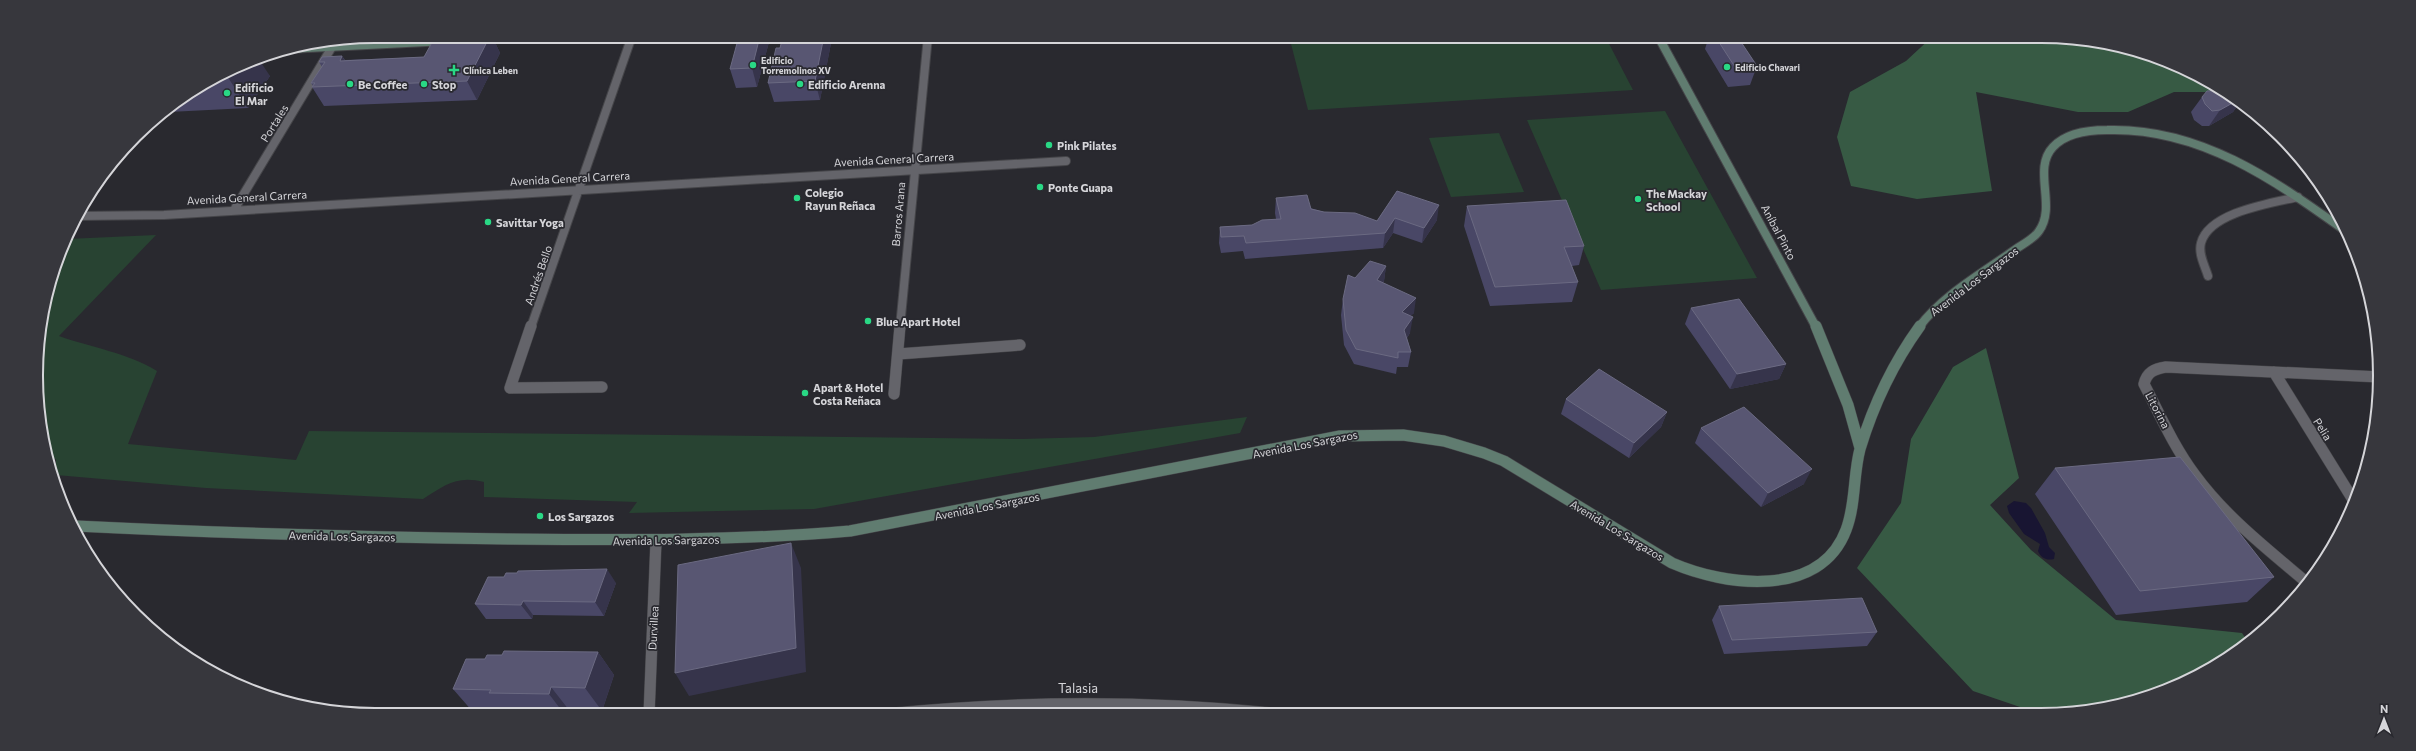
<svg xmlns="http://www.w3.org/2000/svg" width="2416" height="751" viewBox="0 0 2416 751" font-family="Commissioner,sans-serif">
<rect width="100%" height="100%" fill="#29292f"/>
<path fill="#284332" d="M1289,36H1605L1633,90L1308,110Z
M1665,111L1757,278L1601,290L1527,120Z
M1499,133L1524,192L1451,197L1429,138Z
M156,235L59,336C92,348 126,352 157,371L128,444L296,460L309,431L1022,439L1094,437L1247,417L1240,433L814,509L629,513L637,502L484,497V482C457,475 445,485 423,499L206,488L56,475V459L46,456L37,397L39,331L67,239Z"/>
<path fill="#375a44" d="M1933,36C2012,36 2097,30 2171,62C2191,71 2209,82 2228,92H2174L2128,112H2078L1976,92L1992,191L1917,199L1851,186L1837,137L1850,92L1906,61Z
M1986,348L2019,478L1990,505L2031,550L2116,620L2242,633L2248,642L2190,680L2085,712H2035L1973,691L1857,568L1901,503L1911,439L1953,367Z"/>
<path fill="#181532" d="M2014,501L2026,503L2031,508L2045,533L2049,547L2055,553L2054,559C2047,561 2041,558 2038,551L2040,544L2024,534L2009,513L2007,506Z"/>
<g fill="none" stroke-linecap="round" stroke-linejoin="round">
<defs>
<path id="street-far1" d="M234,210L332,47
M76,216L164,215L1066,161
M2208,276C2205,266 2198,254 2201,243C2209,212 2272,203 2298,197
M531,327L632,36
M900,327L928,36"/>
<path id="street" d="M531,326L510,388L602,387
M898,354L1020,345
M2274,372L2352,498
M894,394L900,326
M2305,581C2266,548 2225,516 2195,475C2174,447 2160,415 2144,384C2147,372 2154,369 2166,367L2380,377
M886,714C1015,701 1141,700 1270,713
M649,715L656,541"/>
<path id="secondary-far1" d="M1658,36L1816,327
M480,40L559,36
M288,49L446,41
M1919,327C1943,295 1981,274 2013,251C2021,245 2034,239 2039,231C2057,206 2032,169 2053,147C2066,133 2089,130 2107,130C2200,127 2274,180 2347,232"/>
<path id="secondary" d="M1816,326L1848,405L1860,448
M76,526C220,533 364,537 508,539C622,540 736,541 850,531L1340,436L1403,435L1444,441L1484,453L1504,461L1672,563C1725,586 1820,599 1846,530C1856,504 1853,475 1860,449C1873,406 1894,362 1920,326"/>
</defs>
<use href="#street-far1" stroke="#454549" stroke-width="10"/>
<use href="#street" stroke="#454549" stroke-width="12"/>
<use href="#secondary-far1" stroke="#454549" stroke-width="10"/>
<use href="#secondary" stroke="#454549" stroke-width="12"/>
<use href="#street-far1" stroke="#64646a" stroke-width="8"/>
<use href="#street" stroke="#64646a" stroke-width="11"/>
<use href="#secondary-far1" stroke="#607c70" stroke-width="8"/>
<use href="#secondary" stroke="#607c70" stroke-width="11"/>
</g>
<path fill="#494766" d="M449,36H492L500,53L477,100L324,106L312,87L313,86L311,83L322,67L319,62L342,56L345,60L424,57Z
M779,36H831L832,38L820,100L774,102L768,83L781,44Z
M1709,36H1737L1757,66L1750,85L1728,87L1705,49Z
M769,42L757,87L736,88L730,69Z
M246,62L270,76L248,108L169,112L168,110Z
M2229,93L2240,102L2233,112L2209,126H2202L2194,120L2191,112L2202,97Z
M1397,191L1437,220L1422,243L1393,233L1383,248L1245,259L1243,251L1221,253L1219,243L1220,227L1252,225L1276,219L1275,213L1276,198L1324,212L1377,221Z
M1467,206L1584,246L1579,265L1572,266L1578,282L1572,302L1490,306L1464,226Z
M1386,266L1384,281L1383,283L1414,313L1410,316V333L1407,338L1411,352L1408,367H1397L1396,374L1354,364L1344,345L1341,315L1343,299L1355,278Z
M1691,308L1786,364L1779,379L1730,389L1685,324Z
M1566,399L1667,412L1661,427L1629,458L1561,414Z
M1701,428L1804,484L1761,507L1695,443Z
M2055,468L2274,577L2247,602L2116,615L2035,494Z
M616,583L604,616L533,615L532,619H486L475,604Z
M1719,606L1877,632L1867,646L1724,654L1712,620Z
M598,652L614,675L602,711L569,710L567,715H507L505,713L473,712L453,689L485,659L502,655Z"/>
<path fill="#36344b" d="M490,36H492L500,53L477,100L467,81Z
M760,36H767L769,42L757,87L752,68Z
M824,36H831L832,38L820,100L815,81Z
M342,56L353,76L340,61Z
M258,58L270,76L248,108L227,76L230,71L246,62Z
M2238,100L2240,102L2233,112L2209,126L2220,110Z
M1439,205L1437,220L1422,243L1424,228Z
M1395,218L1393,233L1383,248L1385,233Z
M1386,266L1384,281L1375,295L1377,280Z
M1416,298L1414,313L1399,327L1402,312Z
M1413,317L1410,333L1402,345L1404,330Z
M1786,364L1779,379L1730,389L1737,374Z
M1667,412L1661,427L1629,458L1634,443Z
M1812,469L1804,484L1761,507L1768,493Z
M791,543L801,568L806,672L689,696L675,673Z
M607,569L616,583L604,616L595,602Z
M523,601L533,615L532,619L521,605Z
M598,652L614,675L602,711L585,688Z
M551,687L569,710L567,715H565L549,694Z"/>
<path fill="#585672" stroke="#6b6a82" d="M449,36H490L467,81L312,87L315,83H311L325,62H319L322,57L342,56L340,61L424,57L435,37Z
M739,36H760L752,68L730,69Z
M783,36H824L815,81L768,83L776,48H780Z
M1715,36H1737L1757,66L1735,67Z
M230,71L227,76H222Z
M2223,90L2229,93L2238,100L2220,110L2212,111L2205,104L2202,97L2207,91Z
M1397,191L1439,205L1424,228L1395,218L1385,233L1246,243L1244,236L1221,237L1220,227L1252,225L1262,220L1281,219L1276,198L1307,195L1311,209L1324,212L1355,213L1377,221Z
M1566,200L1584,246L1564,247L1578,282L1495,287L1467,206Z
M1370,261L1386,266L1377,280L1416,298L1402,312L1413,317L1404,330L1411,352H1398V358L1356,349L1346,330L1343,299L1348,275L1355,278Z
M1739,299L1786,364L1737,374L1691,308Z
M1599,369L1667,412L1634,443L1566,399Z
M1744,407L1812,469L1768,493L1701,428Z
M2180,457L2274,577L2140,591L2055,468Z
M791,543L796,648L675,673L678,565Z
M607,569L595,602L523,601L521,605L475,604L488,577H504L506,573H517L518,571Z
M1862,598L1877,632L1732,640L1719,606Z
M504,651L598,652L585,688L551,687L549,694L489,693L491,690L453,689L466,659H485L487,655H502Z"/>
<g fill="#29d885" stroke="#29292f" stroke-width="1.5">
<circle cx="753" cy="65" r="4"/>
<circle cx="1727" cy="67" r="4"/>
<path d="M452 64h4v4h4v4h-4v4h-4v-4h-4v-4h4z"/>
<circle cx="350" cy="84" r="4"/>
<circle cx="424" cy="84" r="4"/>
<circle cx="800" cy="84" r="4"/>
<circle cx="227" cy="93" r="4"/>
<circle cx="1049" cy="145" r="4"/>
<circle cx="1040" cy="187" r="4"/>
<circle cx="797" cy="198" r="4"/>
<circle cx="1638" cy="199" r="4"/>
<circle cx="488" cy="222" r="4"/>
<circle cx="868" cy="321" r="4"/>
<circle cx="805" cy="393" r="4"/>
<circle cx="540" cy="516" r="4"/>
</g>
<g text-anchor="middle" dominant-baseline="central" stroke-width="3.5" stroke-linejoin="round" paint-order="stroke">
<g font-size="9" font-weight="bold" fill="#d5d5d9" stroke="#29292f" text-anchor="start">
<text x="761" y="60">Edificio<tspan x="761" dy="10">Torremolinos XV</tspan></text>
<text x="1735" y="67">Edificio Chavari</text>
<text x="463" y="70">Clínica Leben</text>
</g>
<g font-size="11" font-weight="bold" fill="#d5d5d9" stroke="#29292f" text-anchor="start">
<text x="358" y="84">Be Coffee</text>
<text x="432" y="84">Stop</text>
<text x="808" y="84">Edificio Arenna</text>
<text x="235" y="87">Edificio<tspan x="235" dy="13">El Mar</tspan></text>
<text x="1057" y="145">Pink Pilates</text>
<text x="1048" y="187">Ponte Guapa</text>
<text x="805" y="192">Colegio<tspan x="805" dy="13">Rayun Reñaca</tspan></text>
<text x="1646" y="193">The Mackay<tspan x="1646" dy="13">School</tspan></text>
<text x="496" y="222">Savittar Yoga</text>
<text x="876" y="321">Blue Apart Hotel</text>
<text x="813" y="387">Apart &amp; Hotel<tspan x="813" dy="13">Costa Reñaca</tspan></text>
<text x="548" y="516">Los Sargazos</text>
</g>
<g font-size="11" fill="#d5d5d9" stroke="#29292f">
<text transform="translate(274 123) rotate(-58)">Portales</text>
<text transform="translate(894 159) rotate(-3)">Avenida General Carrera</text>
<text transform="translate(570 178) rotate(-3)">Avenida General Carrera</text>
<text transform="translate(247 197) rotate(-3)">Avenida General Carrera</text>
<text transform="translate(898 214) rotate(-85)">Barros Arana</text>
<text transform="translate(1779 232) rotate(62)">Aníbal Pinto</text>
<text transform="translate(538 275) rotate(-71)">Andrés Bello</text>
<text transform="translate(1974 281) rotate(-37)">Avenida Los Sargazos</text>
<text transform="translate(2158 410) rotate(62)">Litorina</text>
<text transform="translate(2323 429) rotate(58)">Pelia</text>
<text transform="translate(1305 444) rotate(-11)">Avenida Los Sargazos</text>
<text transform="translate(987 506) rotate(-11)">Avenida Los Sargazos</text>
<text transform="translate(1617 530) rotate(31)">Avenida Los Sargazos</text>
<text transform="translate(342 536) rotate(1)">Avenida Los Sargazos</text>
<text transform="translate(666 540) rotate(-1)">Avenida Los Sargazos</text>
<text transform="translate(653 628) rotate(-87)">Durvillea</text>
</g>
<g font-size="13" fill="#d5d5d9" stroke="#29292f">
<text x="1078" y="688">Talasia</text>
</g>
</g>
<path d="M0 0H2416V751H0ZM375 43H2041A332 332 0 0 1 2373 375V376A332 332 0 0 1 2041 708H375A332 332 0 0 1 43 376V375A332 332 0 0 1 375 43Z" fill="#37373d" fill-rule="evenodd"/>
<path fill="none" stroke="#d5d5d9" stroke-width="2" d="M375 43H2041A332 332 0 0 1 2373 375V376A332 332 0 0 1 2041 708H375A332 332 0 0 1 43 376V375A332 332 0 0 1 375 43Z"/>
<g transform="translate(2384 719)" stroke="#29292f" stroke-width="3" paint-order="stroke">
<path d="M0-3L7 15L0 10L-7 15Z" fill="#d5d5d9"/>
<text y="-6" font-size="11" font-weight="bold" text-anchor="middle" fill="#d5d5d9">N</text>
</g>
</svg>
